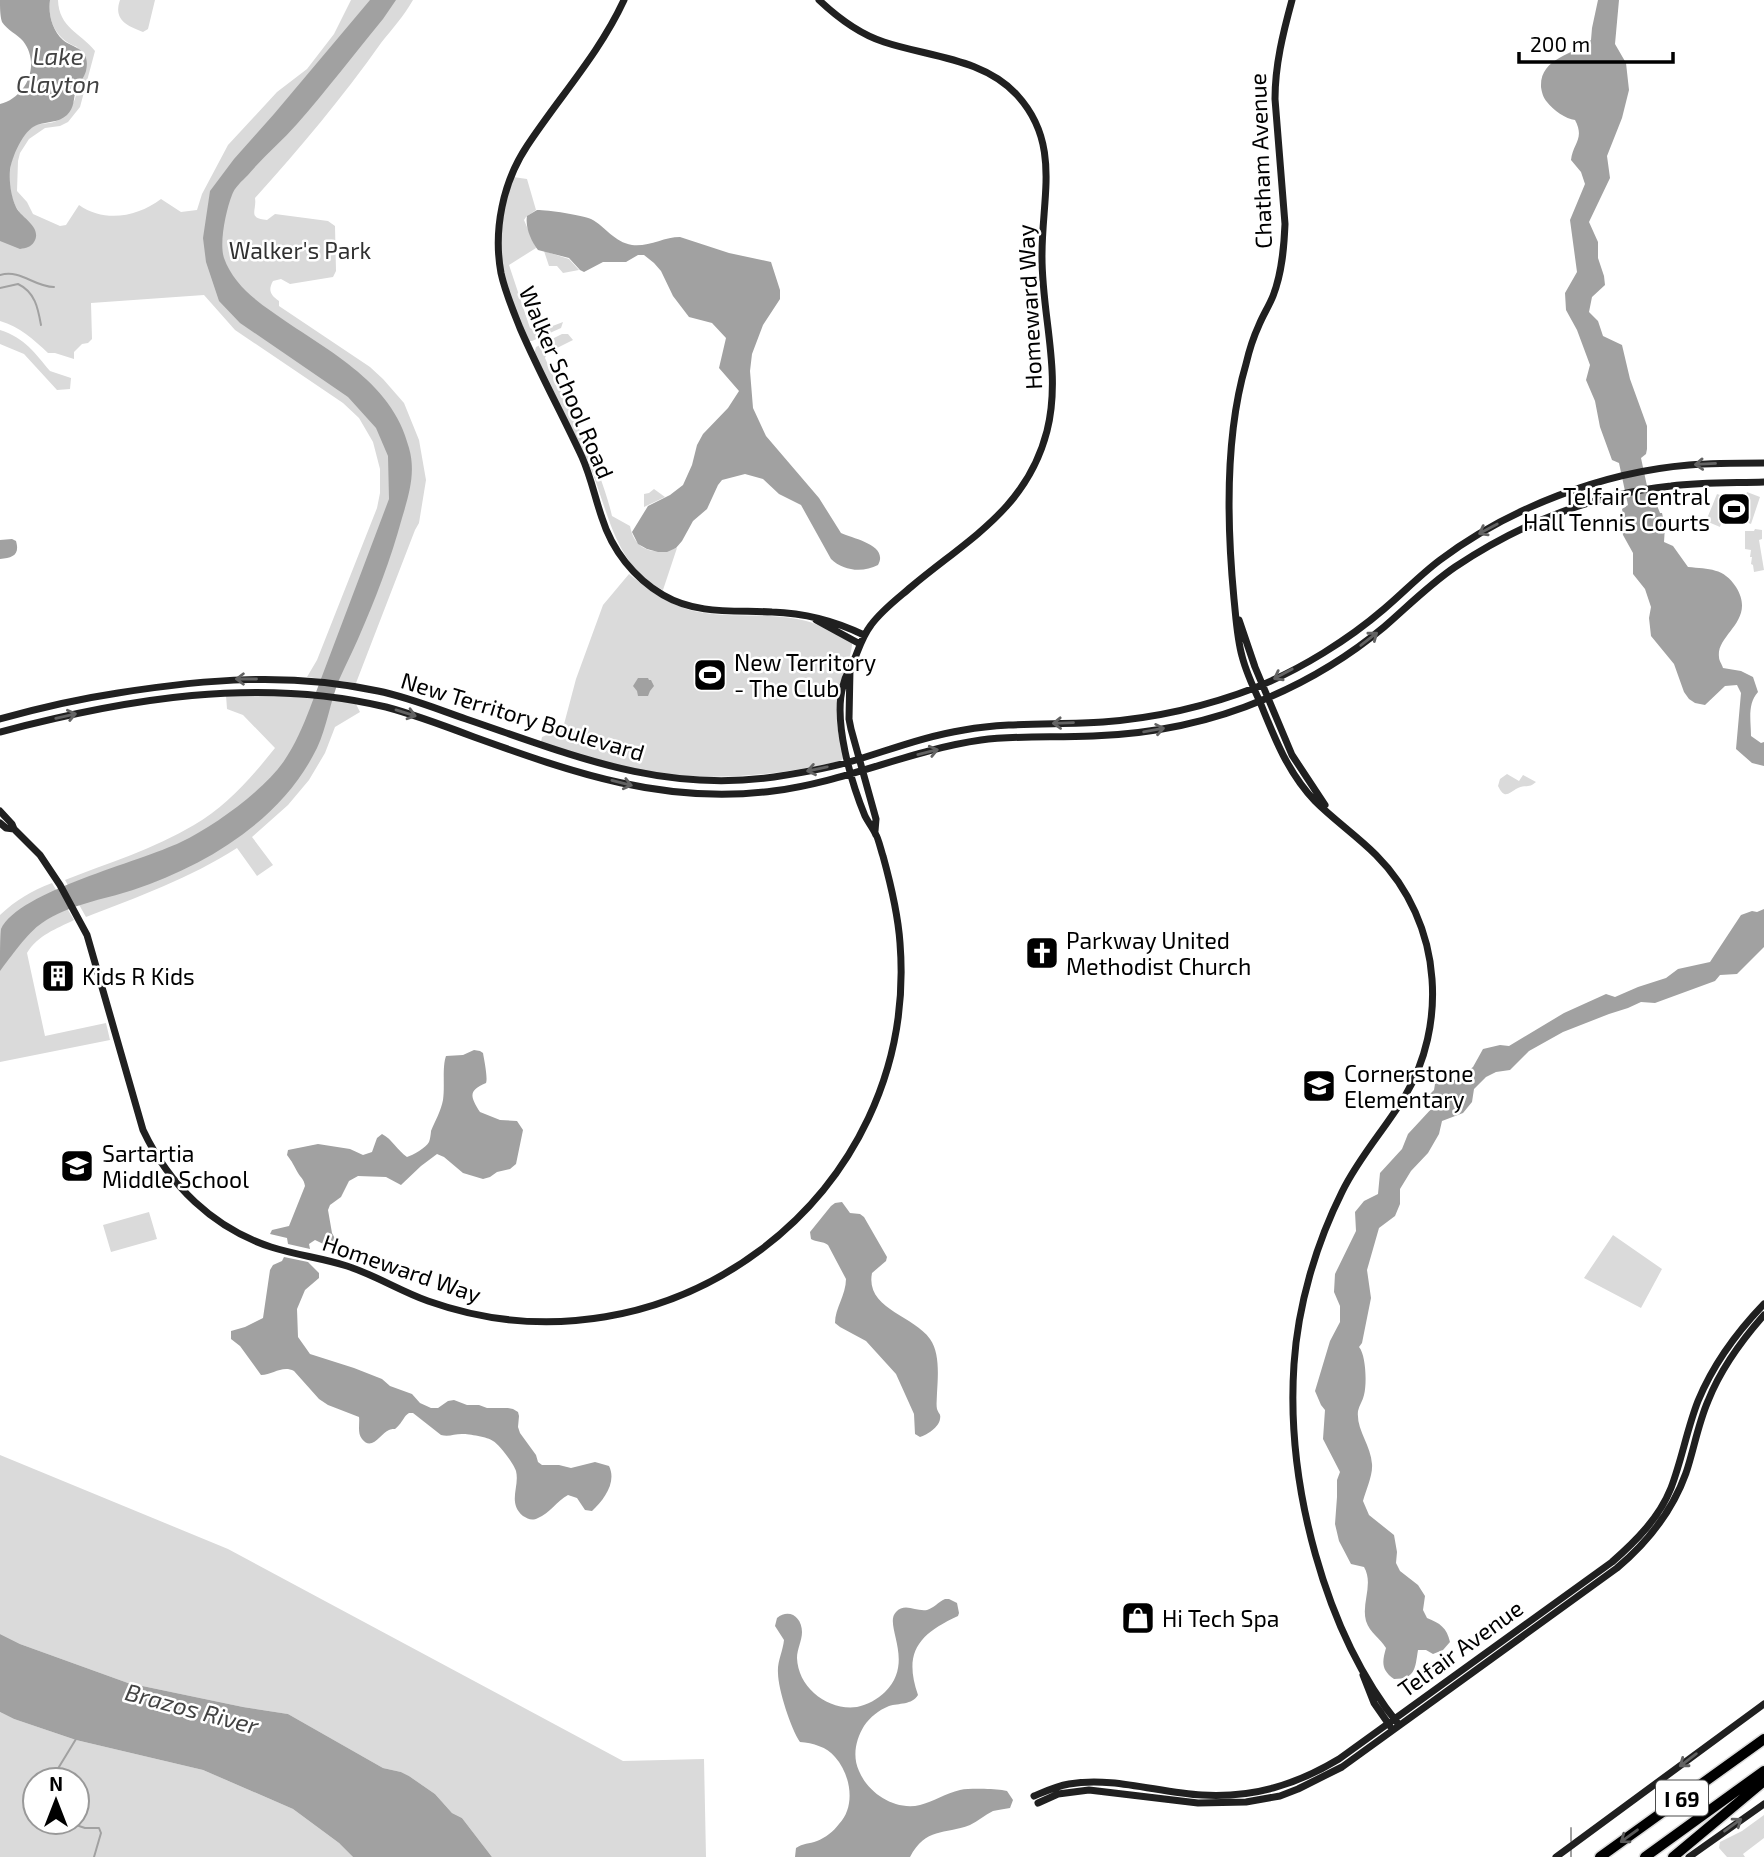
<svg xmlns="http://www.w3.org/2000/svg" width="1764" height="1857" viewBox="0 0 1764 1857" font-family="'Exo 2',sans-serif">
<rect width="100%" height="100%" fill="#fff"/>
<path fill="#dadada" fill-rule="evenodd" d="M50,0H58C59,28 80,32 95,51L80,107L68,122L60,126L45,128L29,139L20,153L18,161L17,191L27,202L33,214L60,226L66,225L79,205C105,223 137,217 161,199L181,212L197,210L202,194L228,145L277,92L307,69L334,34L351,0H413C404,16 392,29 381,43C342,98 300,148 255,198C257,211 247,218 267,220L275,214L328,221L335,226L336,271L333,277L290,284L281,279L273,281C268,290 270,295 279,301V306L370,367L383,379L404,403L419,440L426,480L419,523L415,530L356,683L307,677L317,660L377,508L380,493V469L373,442L359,418L343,403L235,330L204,295L91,303L92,339L88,343L82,344L74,352V359L55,353H48C33,339 20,327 0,321V210L26,219C0,198 7,147 32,127C40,122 51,125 58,120C63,117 73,105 75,99C76,96 76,92 77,89C80,82 84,76 86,69L77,47C57,40 47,21 50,0Z
M120,0H155L148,29L143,32C127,26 113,20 120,0Z
M513,177L527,179L536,210L526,217L524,220L536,248L509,265L530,328L537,332L563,322L561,328L532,341H529C500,279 491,243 513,177Z
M544,251L569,259L579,270L563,273L557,266H549Z
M0,330C25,338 35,353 50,371L71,378L70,389L57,390L24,354L0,344Z
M562,334H568L573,340L547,353L545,358C568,410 599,460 612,516L630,526C635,552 655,555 677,548L663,590C612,565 608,505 587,460C570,424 552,389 534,354L536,347Z
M654,489L665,497L644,507V494L649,493Z
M1747,492L1760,497L1751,524L1739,519L1735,525L1722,520L1720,527L1706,521L1717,494L1729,498L1732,493L1745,498Z
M1755,529L1762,530V539L1759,540L1764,570L1754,572L1753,565L1751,564L1752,557H1750L1751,550L1745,549V531H1754Z
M629,574C650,591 672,607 699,612C732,618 765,613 797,619C817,622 834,633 852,642C853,653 840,683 838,697C836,707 836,720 838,731C839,741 844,749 843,759L840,761C765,779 688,783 612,765C588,759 564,749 541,742L542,737L563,728L576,679L603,605Z
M226,695H269L355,702L360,712L335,727L325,753L309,780L288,805L252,837L273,865L257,876L237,848C190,878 138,897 86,917L65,880C108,863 154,849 194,825C227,806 251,778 275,748L243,715L227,709Z
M1507,774L1519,781L1523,775L1536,782C1528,789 1526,784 1518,788C1508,793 1505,800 1498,786L1500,779Z
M52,883L74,920C56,929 38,935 27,953L45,1036L106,1023L110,1040L0,1062V915C16,900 31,891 52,883Z
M149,1212L157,1239L111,1252L103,1225Z
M1613,1235L1662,1269L1641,1308L1584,1278Z
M0,1455L228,1549L623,1761L704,1759L706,1857H492L462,1818L452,1813L435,1794L409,1776L401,1772L383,1768L288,1714L243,1707L128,1683L20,1644L0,1634Z
M0,1712L14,1719L76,1740L203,1770L293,1809L339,1843L353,1857H0ZM35,1780H77V1822H35Z
M1764,1815V1838L1743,1854L1745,1857H1727L1719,1848L1720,1842L1742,1831Z"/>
<path fill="#a1a1a1" d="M0,0H50C48,14 52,30 63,40C74,49 91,48 86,71C84,78 79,83 76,90C73,99 75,107 67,115C58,123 48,121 37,125C23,130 12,157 10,170C9,182 11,196 16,207C21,218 43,227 34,242C31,247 26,248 20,249L0,241V104C27,97 41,64 23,41C17,34 7,30 2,22C0,16 0,7 0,0Z
M370,0H396L383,19C354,54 327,90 297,124C281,142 263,157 248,175C242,181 234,188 232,195C226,210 219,243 224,258C232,281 252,298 271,311C323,349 392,379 409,448C416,472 409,495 402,518C391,559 375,600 358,639C352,653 345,666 339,680C330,702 327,727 317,748C282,820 207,865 133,890C102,900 70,904 42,923C28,932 10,958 0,971C0,961 0,937 1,929C19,891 140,862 181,842C214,826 263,791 284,761C295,745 303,726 310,708L389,499L388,456L376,428L348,397L240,323L219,301L206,262L203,238L210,191L234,159L274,114Z
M1598,0H1619L1615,44L1626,63L1629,90L1622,118L1607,156L1610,178L1589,222L1598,242V258L1604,276L1605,285L1592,297L1589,312L1598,321L1603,336L1622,345L1630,379L1647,426V449L1646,454L1641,458L1650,500L1656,503L1660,513H1662L1665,526L1664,542L1673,546L1688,567C1709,569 1724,568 1736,587C1757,621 1716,634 1719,657C1719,661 1722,664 1723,668L1741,671L1753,677L1758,692C1747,704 1751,721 1751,736L1761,743L1764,742V766L1752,763L1736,749L1741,693L1737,685L1725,686L1705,705L1695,703L1689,699L1684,692L1674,664L1651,636L1649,618L1651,607L1645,589L1633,574V553L1623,535L1621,521L1624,520L1622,509L1628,505L1619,463L1612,460L1600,427L1595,401L1586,380L1590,365L1577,330L1566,310L1565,293L1577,272L1570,220L1585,184L1581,172L1571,160C1573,143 1585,139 1575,120C1566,119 1553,110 1547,102C1543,97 1542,93 1541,87C1540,57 1573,56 1591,40L1592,28Z
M537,210C548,210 582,215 591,219C606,227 614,242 632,245C649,247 664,237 680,237L729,253L771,262L780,290V299L763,325L752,354L750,371L753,408L766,436L819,498L841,533C854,539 889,545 878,565C863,573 843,571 831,559L801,505L779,494L763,479L745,474L722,480L718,485L707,509L693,521L682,541L676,548L667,552H658L647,549L638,544L632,532L648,506L670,495L683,485L692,465L697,445L703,434L728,408L739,391L719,368L726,338L712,323L689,317L673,296L661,271L654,263L644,255H638L626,262H603L584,272L580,270L569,258L538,250C531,241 525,227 527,216Z
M12,539L16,541C20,555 13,558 0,559V540Z
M638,678H648L649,680H651L654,686L650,691L648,696H638L637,691L633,686Z
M1764,909V947L1737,974L1720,975L1715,981L1655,1003L1641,1002L1628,1008L1609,1014L1563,1032L1529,1051L1510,1070L1496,1072L1486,1077L1474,1089L1472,1102L1463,1113L1442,1121L1439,1134L1428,1153L1411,1171L1400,1189V1204L1395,1216L1379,1228L1367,1270L1371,1298L1362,1343L1359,1347C1366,1355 1367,1384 1364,1395C1363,1400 1359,1406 1358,1411C1356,1430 1371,1445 1372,1464C1373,1475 1366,1490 1363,1501L1369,1515L1394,1535L1397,1552L1396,1563L1400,1571L1418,1585L1425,1596L1423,1610L1427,1618C1440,1623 1447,1628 1450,1642L1443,1650L1433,1654L1426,1650H1418C1415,1668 1416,1679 1394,1679C1381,1670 1382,1662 1386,1648C1380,1638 1370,1633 1366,1621C1361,1603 1374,1584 1364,1567L1351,1564L1339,1541L1335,1524L1337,1497V1480L1340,1472L1323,1439L1325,1410L1321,1405L1315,1391L1330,1341L1340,1322V1306L1334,1292L1335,1274L1356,1231L1355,1212L1364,1201L1378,1194L1380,1173L1402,1149L1408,1134L1433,1107L1430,1094L1434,1090L1435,1084L1447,1078L1455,1080L1473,1067L1483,1049L1500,1045L1509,1046L1564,1013L1606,994L1615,997L1638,987L1666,978L1678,969L1710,962L1741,915L1752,911L1757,912Z
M474,1050L480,1051L483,1053C484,1059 488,1078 486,1083C468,1091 470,1096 480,1112L500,1120L517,1121L523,1130L516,1164L510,1169L497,1172L490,1177L483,1179L463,1173L444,1157L437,1154L421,1166L401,1185L386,1177L358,1176L349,1181L341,1197L330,1205L328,1210L332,1233L339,1246L336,1250L315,1240L309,1244L310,1249L288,1244L287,1238L270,1234L272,1230L289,1226L305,1186C304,1179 301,1178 298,1173C293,1164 293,1163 287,1155L288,1150L318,1144L350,1149L363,1155L372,1152L377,1138L382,1134C392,1139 398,1151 407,1157C413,1155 426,1148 429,1142C430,1140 431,1133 431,1131C435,1121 441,1111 443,1100C445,1087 442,1067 446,1056L463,1055Z
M842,1202L850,1213L860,1214L864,1217L887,1257L886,1261L872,1273C865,1309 913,1315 930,1339C940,1353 938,1376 937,1393C937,1398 936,1404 937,1409C939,1415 941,1413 940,1419C939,1427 927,1435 920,1437L915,1434L914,1414L896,1374L866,1341L840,1327L835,1323C835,1308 846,1295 846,1279L828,1245C823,1241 816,1242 811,1239L810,1232L831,1206L835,1203Z
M284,1257L308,1262L319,1273V1278L305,1290L297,1309L298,1337L310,1354L354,1368L382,1379L390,1386L412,1394L420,1403L431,1408H438L448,1401L454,1400L467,1405H479L487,1408H508L513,1409L518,1412L519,1416L518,1427L520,1433L536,1455L538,1462L542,1465H559L571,1468L595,1462L609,1466C617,1482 604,1500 592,1511L585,1510L577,1498L568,1495C557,1501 549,1514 538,1518C532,1521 528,1519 523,1516C507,1502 520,1487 516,1471C514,1464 499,1444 493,1441C488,1437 469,1434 462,1434C454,1434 449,1437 441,1435L413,1413H409C404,1416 403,1421 399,1425C393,1432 396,1427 389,1430C381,1433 372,1452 362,1439C357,1433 360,1423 359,1417L328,1405L319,1399L294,1371C282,1365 273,1375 261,1375L240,1346L231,1339V1331L245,1327L263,1318L270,1270L273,1265L282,1261Z
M945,1599H949L957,1603L959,1613L958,1616C919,1634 903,1652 918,1695C912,1705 899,1703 889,1706C879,1710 870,1717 864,1726C856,1739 852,1756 859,1771C868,1793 895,1811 920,1805C933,1802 946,1793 960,1790C971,1788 991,1789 1002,1790L1007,1791L1013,1800L1010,1808C1004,1809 998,1810 993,1811C985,1815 978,1821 970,1825C944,1835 926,1827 910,1857H795L796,1848C803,1843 809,1844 817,1841C825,1838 834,1831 839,1824C856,1806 851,1775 835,1757C827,1747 813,1743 800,1742C791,1729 778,1689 778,1673C777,1662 783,1651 784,1640L775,1626L777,1618C789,1608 802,1617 802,1632C802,1641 797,1649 797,1658C798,1688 828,1711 857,1707C867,1705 878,1699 885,1692C916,1661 883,1625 896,1612C905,1602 916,1612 927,1610C934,1608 938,1602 945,1599Z
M0,1634L20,1644L128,1683L243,1707L288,1714L383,1768L401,1772L409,1776L435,1794L452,1813L462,1818L492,1857H353L339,1843L293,1809L203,1770L76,1740L14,1719L0,1712Z"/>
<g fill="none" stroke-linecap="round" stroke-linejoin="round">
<path stroke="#a1a1a1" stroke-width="2" d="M0,275C21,269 34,287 54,287
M0,288L18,284C35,292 38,308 41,325
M51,1780L76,1739
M67,1822L85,1828H99L101,1833L94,1857
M1571,1828V1841
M1571,1850V1857"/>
<defs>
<path id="highway" d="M1600,1857L1764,1739
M1645,1857L1764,1771
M1673,1857L1764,1781"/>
</defs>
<use href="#highway" stroke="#dbdbdb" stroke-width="13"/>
<path stroke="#202020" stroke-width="7" d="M624,0C599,54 560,96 527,146C503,182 493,230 501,273C505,292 513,310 520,328C539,372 562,414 582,457C591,477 595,498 602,518C612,550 634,578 663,595C697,615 735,610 772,612C804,613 835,621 864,635
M1292,0C1283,33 1275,65 1275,99L1285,224C1284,248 1282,273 1273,296C1269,306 1263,315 1259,325C1253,338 1249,351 1246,364C1225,435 1227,526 1234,599C1236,618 1237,638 1242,656C1246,672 1253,687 1260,702C1274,737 1288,773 1315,801C1334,820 1357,836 1376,855C1409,888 1429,933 1432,979C1435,1019 1426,1061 1405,1096C1385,1129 1359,1157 1342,1192C1316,1244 1298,1305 1294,1364C1286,1483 1324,1632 1399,1725
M816,620L860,644
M1239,620L1255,667L1292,755L1325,805
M850,669L849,719L851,729L876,819L875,831
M0,719C39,708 78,699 118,693C205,679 291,672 378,691C408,697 437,709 466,719C572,755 660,793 774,777C801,773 830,768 856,760C892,749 926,736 964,730C1010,722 1056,725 1103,722C1156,718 1208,706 1257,687C1301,669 1348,640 1384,609C1403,593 1420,575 1440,560C1509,508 1603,472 1689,465C1714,463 1739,463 1764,463
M0,732C125,699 258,676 386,707C416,715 445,726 474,737C574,773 665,805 773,791C845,782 910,750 981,740C1018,735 1056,738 1093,736C1151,734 1211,722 1265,699C1308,681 1348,657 1384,627C1407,607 1430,584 1455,567C1520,524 1594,494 1671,486C1702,482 1733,483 1764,482
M0,811L12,824L14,829L40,855L60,885L87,935L143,1130C169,1185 213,1228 271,1247C296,1255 322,1258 347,1266C375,1275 400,1291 428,1301C667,1386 920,1198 900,943C898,914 891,885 883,856C882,854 878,837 876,835C873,828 868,822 865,816C851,782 833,721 843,686C845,675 847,675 852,665C858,652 861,638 871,625C882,610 897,599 911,587C968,539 1027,509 1047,431C1062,372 1041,313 1042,254C1042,196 1061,143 1017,95C983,58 929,57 884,42C859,34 838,18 819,0
M0,823L6,828L14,829
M1363,1675L1374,1703L1390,1726
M1034,1796C1046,1791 1057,1786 1069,1784C1112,1776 1160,1793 1202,1795C1253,1798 1296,1785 1339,1759L1612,1562C1636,1541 1659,1518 1671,1488C1682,1459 1687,1429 1698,1401C1713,1365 1737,1332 1764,1304
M1038,1803L1058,1794L1089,1790L1198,1803L1246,1802L1280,1796L1298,1789L1342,1767L1617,1568C1648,1542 1672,1512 1686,1473C1694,1449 1698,1424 1708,1401C1721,1368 1741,1341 1764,1315
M1556,1857L1764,1704
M1689,1857L1764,1804"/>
<use href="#highway" stroke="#000" stroke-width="10"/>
</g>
<defs><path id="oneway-shaft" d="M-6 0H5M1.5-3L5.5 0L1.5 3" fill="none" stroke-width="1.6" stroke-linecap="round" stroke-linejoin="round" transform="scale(1.75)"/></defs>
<g stroke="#636363">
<use href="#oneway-shaft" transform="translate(1705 464) rotate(177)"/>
<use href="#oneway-shaft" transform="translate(1488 529) rotate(152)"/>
<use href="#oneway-shaft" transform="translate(1369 639) rotate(-38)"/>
<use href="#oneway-shaft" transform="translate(1283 674) rotate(152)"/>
<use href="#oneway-shaft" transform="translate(246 679) rotate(180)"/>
<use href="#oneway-shaft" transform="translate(406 713) rotate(17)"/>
<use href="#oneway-shaft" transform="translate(66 716) rotate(-13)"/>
<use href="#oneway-shaft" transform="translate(1063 723) rotate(178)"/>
<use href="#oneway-shaft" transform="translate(1154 730) rotate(-10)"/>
<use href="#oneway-shaft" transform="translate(928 752) rotate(-14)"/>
<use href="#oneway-shaft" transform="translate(817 769) rotate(168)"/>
<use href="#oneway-shaft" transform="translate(622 783) rotate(14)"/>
<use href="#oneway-shaft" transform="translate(1688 1760) rotate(143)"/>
<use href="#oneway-shaft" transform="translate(1733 1825) rotate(-36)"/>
</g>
<use stroke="#595959" href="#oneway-shaft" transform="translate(1629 1836) rotate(144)"/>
<defs>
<symbol id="stadium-square" viewBox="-11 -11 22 22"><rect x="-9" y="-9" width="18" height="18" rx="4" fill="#000" stroke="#fff"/><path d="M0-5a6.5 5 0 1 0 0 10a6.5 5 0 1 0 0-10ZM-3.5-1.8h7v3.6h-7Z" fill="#fff"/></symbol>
<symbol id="church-square" viewBox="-11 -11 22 22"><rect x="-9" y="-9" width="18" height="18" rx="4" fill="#000" stroke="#fff"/><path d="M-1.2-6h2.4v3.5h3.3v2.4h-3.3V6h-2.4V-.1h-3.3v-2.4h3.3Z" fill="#fff"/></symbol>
<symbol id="building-square" viewBox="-11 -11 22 22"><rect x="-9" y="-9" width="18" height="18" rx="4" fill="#000" stroke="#fff"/><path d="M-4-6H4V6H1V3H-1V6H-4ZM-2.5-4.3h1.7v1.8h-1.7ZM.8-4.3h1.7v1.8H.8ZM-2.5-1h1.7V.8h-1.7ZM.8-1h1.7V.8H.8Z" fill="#fff"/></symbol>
<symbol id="school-square" viewBox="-11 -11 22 22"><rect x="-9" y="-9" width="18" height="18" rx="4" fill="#000" stroke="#fff"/><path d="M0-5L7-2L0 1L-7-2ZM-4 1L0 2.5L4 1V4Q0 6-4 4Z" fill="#fff"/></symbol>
<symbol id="shop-square" viewBox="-11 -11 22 22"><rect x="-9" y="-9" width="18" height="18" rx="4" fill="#000" stroke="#fff"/><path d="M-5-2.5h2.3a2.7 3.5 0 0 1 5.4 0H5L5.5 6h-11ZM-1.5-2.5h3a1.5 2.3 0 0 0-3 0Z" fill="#fff"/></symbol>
</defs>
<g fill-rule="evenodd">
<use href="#stadium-square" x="1715" y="490" width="38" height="38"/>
<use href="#stadium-square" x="691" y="656" width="38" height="38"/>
<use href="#church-square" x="1023" y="934" width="38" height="38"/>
<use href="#building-square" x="39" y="957" width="38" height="38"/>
<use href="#school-square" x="1300" y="1067" width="38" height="38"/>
<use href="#school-square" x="58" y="1147" width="38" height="38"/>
<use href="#shop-square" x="1119" y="1599" width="38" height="38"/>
</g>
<g text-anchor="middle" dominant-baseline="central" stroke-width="5" stroke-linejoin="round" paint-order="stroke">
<rect fill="#fff" stroke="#4c4c4c" stroke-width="2" x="1656" y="1780.5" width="52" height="35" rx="5"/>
<g font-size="21" font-weight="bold" fill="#000">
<text x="1682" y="1798">I 69</text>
</g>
<g font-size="23" fill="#000" stroke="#fff">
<text transform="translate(1260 161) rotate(-92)">Chatham Avenue</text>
<text transform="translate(1029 307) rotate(-93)">Homeward Way</text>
<text transform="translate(567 382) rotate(67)">Walker School Road</text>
<text transform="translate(523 716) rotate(17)">New Territory Boulevard</text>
<text transform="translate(402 1268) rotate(19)">Homeward Way</text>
<text transform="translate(1460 1648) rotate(-36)">Telfair Avenue</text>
</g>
<g font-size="23" fill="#313131" stroke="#fff">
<text x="300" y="250">Walker's Park</text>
</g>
<g font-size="23" fill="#000" stroke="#fff" text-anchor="start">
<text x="1710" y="496" text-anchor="end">Telfair Central<tspan x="1710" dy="26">Hall Tennis Courts</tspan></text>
<text x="734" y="662">New Territory<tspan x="734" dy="26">- The Club</tspan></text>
<text x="1066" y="940">Parkway United<tspan x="1066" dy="26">Methodist Church</tspan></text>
<text x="82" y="976">Kids R Kids</text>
<text x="1344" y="1073">Cornerstone<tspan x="1344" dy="26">Elementary</tspan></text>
<text x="102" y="1153">Sartartia<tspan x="102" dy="26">Middle School</tspan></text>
<text x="1162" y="1618">Hi Tech Spa</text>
</g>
<g font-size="24" font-style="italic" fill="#424242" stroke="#fff">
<text x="58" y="55">Lake<tspan x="58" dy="28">Clayton</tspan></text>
<text transform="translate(192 1708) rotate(15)">Brazos River</text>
</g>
</g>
<g transform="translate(56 1801)"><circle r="33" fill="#ffffff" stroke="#999999" stroke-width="2"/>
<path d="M0-5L12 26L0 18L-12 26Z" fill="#000000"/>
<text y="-10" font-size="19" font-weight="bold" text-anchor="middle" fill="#000000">N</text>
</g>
<path d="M1519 52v10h154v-10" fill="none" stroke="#000000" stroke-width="3.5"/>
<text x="1530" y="52" font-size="21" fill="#000000" stroke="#ffffff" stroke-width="5" paint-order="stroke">200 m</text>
</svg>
